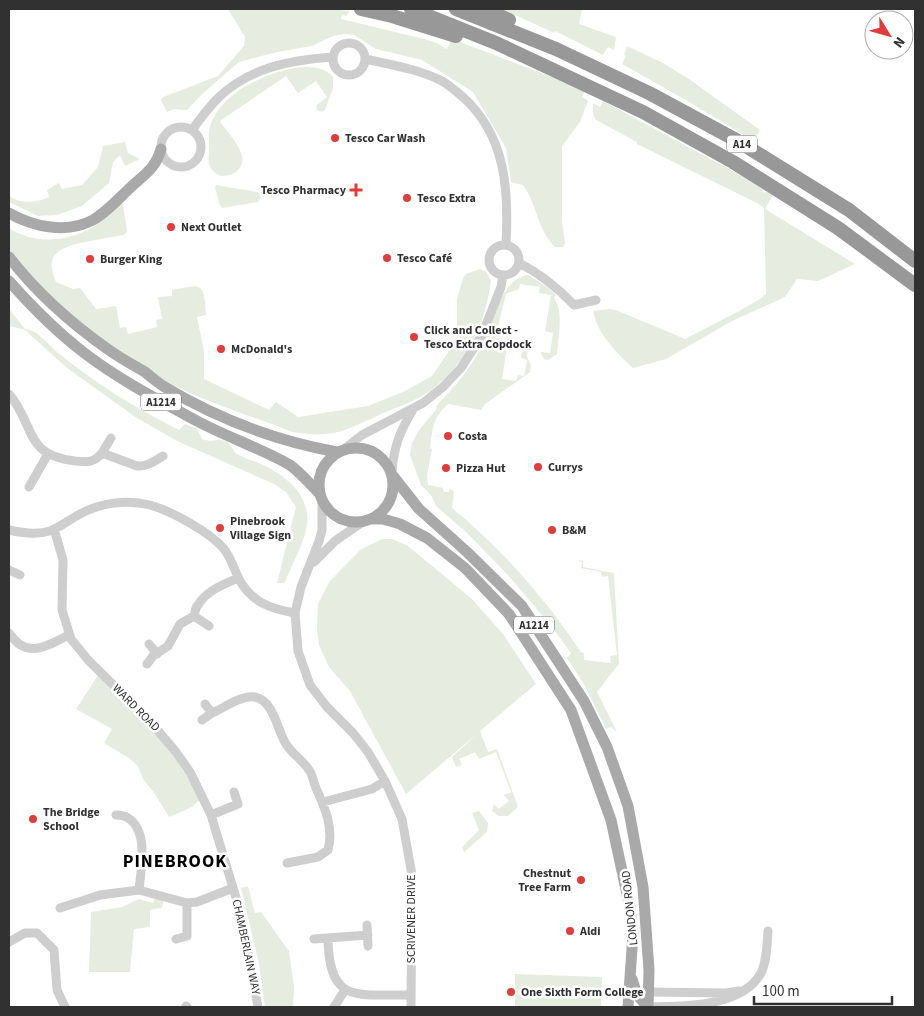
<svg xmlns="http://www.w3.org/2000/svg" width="924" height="1016" viewBox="0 0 924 1016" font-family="'Source Sans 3',sans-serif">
<rect width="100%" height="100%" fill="#fff"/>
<path fill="#e6ede0" d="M228,9H330L349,11L347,16L342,15L341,19L424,39L437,43L447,49L452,39L565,82L585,91L582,97L588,101L580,122L562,146V222L565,243L563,247H555C537,230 537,204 523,185L511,182L506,148L473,92L422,60L376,49L354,35L344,34L333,36L312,46L277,52L239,62L201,95L187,110L174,109L167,112L161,100L163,97L218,76L244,46L245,37Z
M502,9H582L579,24L616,37L614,50L608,47L603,55L555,31L554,33Z
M627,46L663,63L689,79L760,130L754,141L684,99L622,64L626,56L624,55Z
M300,67C313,67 325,67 333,77V88L325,110L321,112L316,109L317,105L327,97L316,81L298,93L286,76L220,121C227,133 251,154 239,169C234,175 227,176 221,176C205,168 209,162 209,147C209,140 208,134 210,127C220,92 267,72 300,67Z
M603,101L753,182L763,189L762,191L765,193L766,191L773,195L765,209L855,264L818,281L797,279L785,297L732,321L666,359L633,368C617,354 597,333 593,311L610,309L616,310L685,339L737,312L738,313L739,311L760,299L766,294L764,208L757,203L637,144V142L596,120L593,114V103L600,107Z
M125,142L128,153L140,159L125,166L120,155L113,162L109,183L82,206L57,215L38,216L9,202V196C20,204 36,203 49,197L47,190L59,183L62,189L82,185L98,167L103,146Z
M216,185L258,192L261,198L258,202L222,208L219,203L215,187Z
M120,203L123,204L127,231L124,235C110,237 99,239 85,242C60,247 43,254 56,282L73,289L80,288L96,309L116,306L120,328L126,327L128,334L157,327L156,320L162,319L158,297L172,296V290C203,284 204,282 206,315L197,317L204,351V379L269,410L276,402L298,417L368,406L405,391L432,376L447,354L457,335V299L463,278L466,274L480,269L486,272L491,280C486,323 466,365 430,391C416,401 397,407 381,414C346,430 333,439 293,432C251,416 202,401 163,380C104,349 52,302 9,252V228C37,247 78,241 103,220C109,215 114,209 120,203Z
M528,275L546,286L556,295L554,298C564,311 558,337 557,354L548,360L544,359L540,352L550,353L553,333L545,331L551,295L539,293L540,287L520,284L519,289L506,294L495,338L508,340L502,379L516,381L518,375L524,376L527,360L521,358L522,352L525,350L528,353L526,355L531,365L530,372L485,404L481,410L448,404C432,419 433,428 430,448L432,449L427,476L428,485L443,488L444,492H449V489L454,491L452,508C503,550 545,598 581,652L584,653V660L611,663L610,656L617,655L608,576L602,577L601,572L581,568L582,562L578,560L583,561V567L614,573L619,664L597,692L617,732L611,727L606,729L584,684L567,658L571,653L552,627L506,573L467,533L436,506L431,495L421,485L410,455L412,443L419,430L436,410L437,405C454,388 468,371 480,350C492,328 499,279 528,275Z
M9,309L25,329C39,331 45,342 56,351C93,382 135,408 179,430L185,424L197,429L202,439C212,443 217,438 225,441C232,443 232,451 237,454C247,460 260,462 269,468C298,484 316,506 303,540C298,555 290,568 285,583H277L296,507L286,492L274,484L177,441L137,418L67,368L25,330L9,326Z
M382,539H392L408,546L472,599L503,634L536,684L480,731L488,752L497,749L518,807L508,816H499L492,811L494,804L499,809L509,801L504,795L511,792L496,752L479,759L475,752L459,759L462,765L456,767L452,757L478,733L406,794L350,691L329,667L319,645L317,630L318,604L330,581L360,550Z
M100,672L159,731L203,797L192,807L169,817L155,794L143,779L138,766L129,758L104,743L112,729L76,709Z
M479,811L488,823L487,832L464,852L462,847L479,830L472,813Z
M248,886L255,913L261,912L289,951L294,987L293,1007H265L259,964L241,888Z
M156,896L164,899L162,908L150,910V927L134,929L130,972H89L91,912L122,907L139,899L153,903Z
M515,974L602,977L601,1007H515Z"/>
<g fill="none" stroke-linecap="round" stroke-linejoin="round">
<path stroke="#cecece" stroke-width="9" d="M333 59a16 16 0 1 1 32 0a16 16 0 1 1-32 0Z
M365,59C392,65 418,69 442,81C449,85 457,92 463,97C506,136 509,190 506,245
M161 147a20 20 0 1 1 40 0a20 20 0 1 1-40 0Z
M192,130C200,119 209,107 219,97C251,67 291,60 333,57
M489 260a15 15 0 1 1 30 0a15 15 0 1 1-30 0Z
M519,263C541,274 557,287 574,305L596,300
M9,394C36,426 23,455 75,461C87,462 94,463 102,453L137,466C147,467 154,461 163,456
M344,449L362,435L423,403L443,387L461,368L482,335L501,287L503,275
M102,453L111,438
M392,472C394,445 400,431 414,408
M29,487L48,454
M322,499V530L319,541L301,587L295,613L298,651L310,685L327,707L353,733L368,752L385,781L402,819L412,875L411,1007
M54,529L63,560L62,610L71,639L89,661L148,719L176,752L190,772L211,815L241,914L258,1007
M9,530C22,533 37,535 50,531C61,527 70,519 80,514C100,503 127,499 150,505C171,511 210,532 224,549C231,558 234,569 239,579C251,602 271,609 295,613
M314,562L335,541L364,521
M9,570L20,575
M194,616L209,626
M9,633C27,660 46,646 69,635
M149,644L157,654
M147,664L153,656L168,646L180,624L194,616C195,613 195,608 198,605C206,591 224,584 238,578
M205,704L212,713C224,708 241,695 255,697C274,701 277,730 286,744C292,754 303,760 309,770C313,775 313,782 316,788C325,808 334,828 328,850L318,857L287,863
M202,720L212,713
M323,802L372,789L385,781
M116,815C120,815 125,816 128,818C149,831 141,869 139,890
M211,815L238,804L234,792
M60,908L100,895L139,890L187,903L197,902L233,888
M367,925L368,946
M328,938C329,1005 357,994 411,995
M176,939L187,936V903
M314,939L368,935
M9,942L25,933H37L54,950L57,990L65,1007
M649,992L726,993L739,991
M186,1006L187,1007
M334,1007L345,990
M648,1007C683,1006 742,1008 761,973C767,961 767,944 768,931"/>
<path stroke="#a9a9a9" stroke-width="11" d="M9,213C33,227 67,234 93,220C107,212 119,198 131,187C144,175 156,168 161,149
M9,257C37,293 72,324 109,350C120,358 133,365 145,372C151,377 157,382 163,386C216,418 277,441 337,452
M9,281C32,307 56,331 83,352C118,379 158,400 197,421C227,437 260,448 290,465C301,473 310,484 320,494
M319 485a37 37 0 1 1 74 0a37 37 0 1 1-74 0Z
M393,476L419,509L467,552L522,606L584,701L607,747L628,806L643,887L649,970L648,1007
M372,519H383L400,524L427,538L465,568L509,614L571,710L611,820L630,908L633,934L628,1007
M632,979L637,995L648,1007"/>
<path stroke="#989898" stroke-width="14" d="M361,9L392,16L456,36
M411,9L496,43L643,112L733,162L838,228L915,285
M456,9L556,49L649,93L736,140L849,210L915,261
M484,9L509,20"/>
</g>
<g fill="#e03c3b" stroke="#fff" stroke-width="2">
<circle cx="335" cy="138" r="5"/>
<path d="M353.5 182.5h5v5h5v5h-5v5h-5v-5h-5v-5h5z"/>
<circle cx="407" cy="198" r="5"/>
<circle cx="171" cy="227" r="5"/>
<circle cx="387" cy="258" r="5"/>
<circle cx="90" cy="259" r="5"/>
<circle cx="414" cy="337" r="5"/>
<circle cx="221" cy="349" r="5"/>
<circle cx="448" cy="436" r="5"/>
<circle cx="538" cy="467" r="5"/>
<circle cx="446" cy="468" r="5"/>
<circle cx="220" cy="528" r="5"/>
<circle cx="552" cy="530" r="5"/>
<circle cx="33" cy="819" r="5"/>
<circle cx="581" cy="880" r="5"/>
<circle cx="570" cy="931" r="5"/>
<circle cx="511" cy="992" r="5"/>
</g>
<g text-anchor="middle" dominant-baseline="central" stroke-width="5" stroke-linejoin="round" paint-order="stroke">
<g fill="#fff" stroke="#6f6f6f" stroke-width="1">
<rect x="727" y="135.5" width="30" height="17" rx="4"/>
<rect x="141" y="393.5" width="40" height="17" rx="4"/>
<rect x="514" y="616.5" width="40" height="17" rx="4"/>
</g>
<g font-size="11" font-weight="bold" fill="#313131">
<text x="742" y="144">A14</text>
<text x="161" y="402">A1214</text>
<text x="534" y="625">A1214</text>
</g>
<g font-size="12" font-weight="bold" fill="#313131" stroke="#fff" text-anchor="start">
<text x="345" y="138">Tesco Car Wash</text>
<text x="346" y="190" text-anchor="end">Tesco Pharmacy</text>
<text x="417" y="198">Tesco Extra</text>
<text x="181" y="227">Next Outlet</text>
<text x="397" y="258">Tesco Café</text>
<text x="100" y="259">Burger King</text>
<text x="424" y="330">Click and Collect -<tspan x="424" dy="14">Tesco Extra Copdock</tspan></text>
<text x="231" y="349">McDonald's</text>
<text x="458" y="436">Costa</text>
<text x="548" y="467">Currys</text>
<text x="456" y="468">Pizza Hut</text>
<text x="230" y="521">Pinebrook<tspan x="230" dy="14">Village Sign</tspan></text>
<text x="562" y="530">B&amp;M</text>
<text x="43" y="812">The Bridge<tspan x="43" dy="14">School</tspan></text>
<text x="571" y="873" text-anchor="end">Chestnut<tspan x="571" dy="14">Tree Farm</tspan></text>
<text x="580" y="931">Aldi</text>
<text x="521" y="992">One Sixth Form College</text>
</g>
<g font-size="12" fill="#313131" stroke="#fff">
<text transform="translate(136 708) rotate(45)">WARD ROAD</text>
<text transform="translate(630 908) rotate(-96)">LONDON ROAD</text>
<text transform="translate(411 919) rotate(-90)">SCRIVENER DRIVE</text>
<text transform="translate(246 947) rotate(78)">CHAMBERLAIN WAY</text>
</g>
<g font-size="18" font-weight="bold" letter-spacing="1" fill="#000" stroke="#fff">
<text x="175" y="861">PINEBROOK</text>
</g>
</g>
<rect width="924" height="1016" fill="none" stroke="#313131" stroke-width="20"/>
<g transform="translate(889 35) rotate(127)"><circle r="24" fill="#ffffff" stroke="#adadad"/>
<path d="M0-4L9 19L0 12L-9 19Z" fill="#e03c3b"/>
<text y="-8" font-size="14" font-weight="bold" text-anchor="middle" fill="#313131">N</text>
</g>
<path d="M754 996v8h138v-8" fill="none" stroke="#313131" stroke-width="2.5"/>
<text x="762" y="996" font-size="15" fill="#313131" stroke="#ffffff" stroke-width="4" paint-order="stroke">100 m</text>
</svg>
